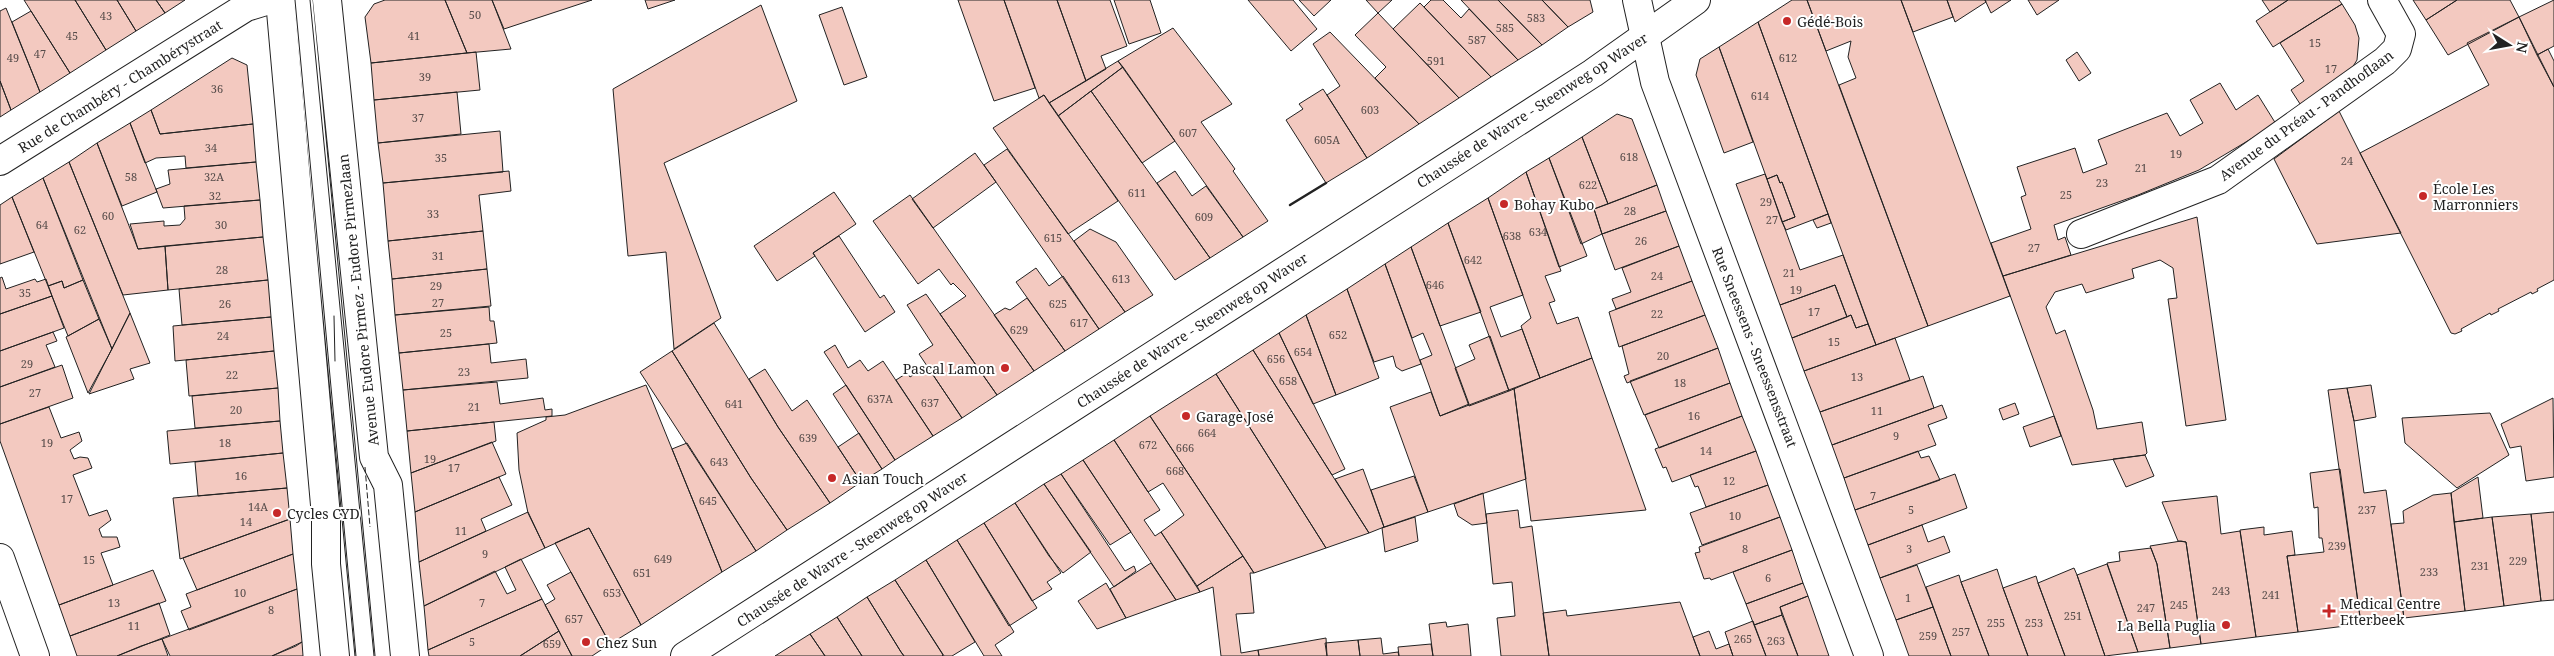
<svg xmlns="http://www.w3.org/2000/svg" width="2554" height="656" viewBox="0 0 2554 656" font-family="'Noto Serif',serif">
<rect width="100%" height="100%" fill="#fff"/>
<path fill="#f3c9c0" stroke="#222" d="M24,0H75L106,50L70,73Z
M75,0H117L136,31L106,50Z
M117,0H156L165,13L136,31Z
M156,0H185L165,13Z
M385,0H445L467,53L371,63L365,17L374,4Z
M445,0H492L511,49L467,53Z
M492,0H592L504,29Z
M645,0H675L648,9Z
M958,0H1004L1035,88L994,101Z
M1004,0H1057L1086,81L1049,103L1044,95L1039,98Z
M1057,0H1110L1127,46L1101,56L1106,69L1086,81Z
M1114,0H1150L1161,33L1129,44Z
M1248,0H1293L1317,29L1291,51Z
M1299,0H1331L1314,16Z
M1366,0H1392L1378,13Z
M1431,0H1443L1461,18L1469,9L1518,60L1491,77L1424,7Z
M1461,0H1498L1542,45L1518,60Z
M1498,0H1542L1568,27L1542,45Z
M1542,0H1590L1593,12L1568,27Z
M1792,0H1807L1928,326L1876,345L1758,22Z
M1807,0H1901L2010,296L1928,326L1839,85L1856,78L1848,57L1851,41L1826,51Z
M1901,0H1947L1953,17L1913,32Z
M1947,0H1985L1986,2L1955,22Z
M1985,0H2011L1991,13Z
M2028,0H2059L2037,15Z
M2262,0H2288L2270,12Z
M2288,0H2339L2342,4L2273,47L2256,21Z
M2413,0H2457L2426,20Z
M2457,0H2510L2519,17L2448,55L2426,20Z
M2554,0V46L2537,55L2519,17Z
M1420,3L1491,77L1459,98L1393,29Z
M2342,4L2355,25L2359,38L2357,60L2352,68L2302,107L2291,90L2304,81L2280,43Z
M761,5L797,101L664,163L721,318L674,349L666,252L628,256L613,89Z
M842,7L867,77L844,85L819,15Z
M6,8L40,92L11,110L0,81V11Z
M31,11L70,73L40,92L12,22Z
M1378,13L1459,98L1419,124L1375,78L1386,67L1355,35Z
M2519,17L2554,87V280L2537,289L2538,291L2532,294L2531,292L2498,309L2499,311L2491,315L2490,313L2461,329L2462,331L2455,334L2451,333L2360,153L2489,85L2467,43Z
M1758,22L1828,214L1786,230L1782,222L1795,217L1782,182L1780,183L1777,175L1767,179L1719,47Z
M1173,28L1232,104L1201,122L1235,169L1233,171L1268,221L1243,237L1118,61Z
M1330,32L1419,124L1367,158L1327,95L1340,86L1313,44Z
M1719,47L1753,142L1724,153L1696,75L1700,59Z
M2548,49L2554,61V87L2537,55Z
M476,52L480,90L374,100L371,63Z
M2077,52L2091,73L2079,81L2066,60Z
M232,58L247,65L253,124L160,134L151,110Z
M1118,61L1123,67L1058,116L1049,103Z
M1123,67L1175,141L1142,163L1091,91Z
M0,81L11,110L0,117Z
M2220,83L2236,110L2258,95L2276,124L2199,170L2138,195L2054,225L2058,240L2065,237L2071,255L2003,276L1991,243L2031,229L2021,197L2026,195L2017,167L2075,148L2083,173L2107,164L2098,140L2167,113L2180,136L2203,123L2190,100Z
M1323,89L1367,158L1326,183L1286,120L1303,109L1299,104Z
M1091,91L1210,258L1175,280L1058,116Z
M457,92L461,134L378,143L374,100Z
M1044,95L1118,201L1068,234L993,128Z
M151,110L160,134L253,124L256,162L186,168L185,156L156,158L145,163L130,123Z
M2339,111L2360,153L2401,233L2317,244L2274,159Z
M1617,114L1632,119L1657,185L1608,204L1582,137Z
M130,123L157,192L122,206L97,143Z
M500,131L503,172L383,183L378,143Z
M1582,137L1608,204L1594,209L1602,234L1581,244L1549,158Z
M97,143L138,249L165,246L168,290L123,295L69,162Z
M1007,149L1125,312L1099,329L984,165Z
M975,153L996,182L933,228L912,199Z
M1549,158L1587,256L1559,267L1526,172Z
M69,162L130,313L112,349L43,178Z
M256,162L260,200L163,208L157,192L156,189L170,184L168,170Z
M509,171L511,191L479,195L483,231L388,241L383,183Z
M1175,171L1192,196L1206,186L1243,237L1210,258L1157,183Z
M1526,172L1561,271L1545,276L1555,301L1549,303L1557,324L1578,317L1592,358L1540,378L1521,326L1531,318L1488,198Z
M1765,174L1800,270L1843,255L1868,324L1856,328L1851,315L1847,317L1835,285L1780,305L1736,184Z
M1777,175L1780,183L1782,182L1795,217L1782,222L1767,179Z
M43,178L83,280L64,288L62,281L48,286L12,197Z
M1657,185L1666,211L1602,234L1594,209Z
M834,192L856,224L813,253L815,256L777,281L754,246Z
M910,195L1034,371L997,395L940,314L966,296L953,283L951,285L939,269L918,284L873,221Z
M12,197L34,252L0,264V205Z
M1488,198L1523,295L1490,307L1501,337L1522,329L1540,378L1509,391L1448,223Z
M260,200L263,237L138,249L130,224L164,221V226L180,225L185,219L184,206Z
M1666,211L1679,246L1615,270L1602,234Z
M1828,214L1831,223L1817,228L1813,220Z
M2197,217L2226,420L2186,426L2168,299L2177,298L2173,268L2160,260L2132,269L2134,278L2086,293L2082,284L2055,292L2046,307L2056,334L2065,330L2093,410L2097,429L2142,422L2147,453L2145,455L2072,465L2003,276Z
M1448,223L1481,312L1440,326L1411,247Z
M1090,229L1116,242L1153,295L1125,312L1074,241Z
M483,231L487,269L392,279L388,241Z
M839,236L880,298L884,295L895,312L865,332L813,253Z
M263,237L268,280L168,290L165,246Z
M1679,246L1692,281L1616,309L1612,299L1631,292L1622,268Z
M1411,247L1469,404L1440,416L1420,360L1432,355L1423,333L1412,338L1385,264Z
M1385,264L1421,364L1402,371L1396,367L1393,356L1374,362L1347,289Z
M1036,268L1049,286L1063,276L1099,329L1065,351L1016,282Z
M487,269L491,306L395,315L392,279Z
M2,277L6,289L35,279L37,282L46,279L52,296L0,314V278Z
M83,280L99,319L68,336L48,286L62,281L64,288Z
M268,280L271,317L182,325L179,289Z
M1692,281L1705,315L1619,347L1609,312Z
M1835,285L1847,317L1792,338L1780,305Z
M1347,289L1379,378L1336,395L1306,315Z
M926,294L997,395L962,418L919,354L933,345L907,305Z
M52,296L64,328L0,351V314Z
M1027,298L1065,351L1034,371L994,315L1005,308L1010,310Z
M489,307L490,321H494L497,343L399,353L395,315Z
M130,313L150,363L130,369L134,379L89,394Z
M1306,315L1336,395L1313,404L1279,333Z
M1705,315L1718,348L1627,383L1624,376L1629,374L1622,346Z
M1851,315L1856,328L1868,324L1876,345L1804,371L1792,338Z
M271,317L274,351L175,361L173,326Z
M99,319L112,349L88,393L66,337Z
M714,323L778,427L830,503L787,530L751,478L672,351Z
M53,332L57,341L46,345L55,367L0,387V351Z
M1279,333L1345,469L1332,475L1253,350Z
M1490,336L1509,391L1469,406L1455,368L1475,359L1469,345Z
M1895,338L1910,380L1820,412L1804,371Z
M489,344L491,363L526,359L528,378L403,390L399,353Z
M835,345L848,368L860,360L868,371L883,361L933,436L895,460L824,352Z
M1718,348L1730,383L1644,415L1630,381Z
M1253,350L1332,475L1369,533L1326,548L1216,374Z
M274,351L278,388L189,396L186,360Z
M672,351L751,478L787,530L756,551L640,372Z
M1592,358L1646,510L1531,521L1514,388Z
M62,365L73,398L0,424V387Z
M927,366L962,418L933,436L896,380L907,373L910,377Z
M765,369L792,411L807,400L861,482L830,503L778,427L749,379Z
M1216,374L1326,548L1254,573L1150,416Z
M1923,376L1934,408L1832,445L1820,412Z
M497,382L500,404L543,398L545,410L552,409V416L407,431L403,390Z
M1730,383L1742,416L1659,448L1645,415Z
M646,385L722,572L641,625L589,528L545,548L528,513L519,470L517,433L546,420V417L565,415Z
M846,385L895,460L882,469L833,394Z
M2371,385L2376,417L2354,421L2347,388Z
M278,388L280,421L195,428L192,396Z
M1514,388L1526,479L1428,512L1390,407L1431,392L1440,416Z
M2347,388L2354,421L2364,493L2386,490L2404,618L2361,624L2328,390Z
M2553,398L2554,477L2526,481L2521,446L2510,448L2501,424Z
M2015,403L2019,414L2003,420L1999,409Z
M1942,405L1947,418L1928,425L1936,445L1844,478L1832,445Z
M49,407L61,438L79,432L82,441L70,450L74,459L80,457L88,458L92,468L73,475L89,516L107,510L111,520L99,529L102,537H117L120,547L101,553L113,585L59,605L0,441V424Z
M2490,413L2509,455L2457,488L2405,443L2402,418Z
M1150,416L1243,556L1197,586L1161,532L1184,515L1163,483L1148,492L1114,440Z
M1742,416L1756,451L1672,482L1666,467L1663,468L1655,449Z
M2054,416L2061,436L2030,447L2023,427Z
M280,421L283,453L170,464L167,431Z
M494,422L496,441L411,473L407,431Z
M859,433L882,469L861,482L838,447Z
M1114,440L1160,510L1144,520L1155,536L1161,532L1200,592L1176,600L1083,460Z
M492,442L506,474L415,512L411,473Z
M687,443L756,551L722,572L672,449Z
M1756,451L1768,485L1706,507L1698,486L1695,487L1690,475Z
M1918,451L1921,458L1929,456L1940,480L1855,510L1844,478Z
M283,453L287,488L198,496L195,462Z
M2145,455L2154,476L2126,487L2113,459Z
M1083,460L1131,532L1110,545L1061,474Z
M1363,469L1384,527L1369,533L1335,479Z
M2340,469L2361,624L2298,632L2287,556L2324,552L2322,538H2319L2318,507L2314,508L2310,473Z
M1061,474L1125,571L1134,566L1136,571L1114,587L1044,484Z
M1955,474L1967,508L1868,545L1855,510Z
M1414,476L1428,512L1384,527L1371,490Z
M499,477L512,505L481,519L486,531L419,562L415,512Z
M2478,477L2483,518L2454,522L2451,493Z
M1044,484L1091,552L1063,573L1049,556L1015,503Z
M1768,485L1780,517L1702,545L1690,513Z
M287,488L290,519L180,559L173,498Z
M1483,493L1487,523L1472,525L1458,516L1454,504Z
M2451,493L2465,611L2404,618L2391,524L2404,523L2403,511L2433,495Z
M2217,496L2221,534L2240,531L2256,637L2201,644L2186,542L2178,541L2162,502Z
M1015,503L1061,573L1047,582L1052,589L1032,601L984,523Z
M1518,510L1520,528L1532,526L1549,656H1501L1497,618L1515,616L1512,582L1493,584L1486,514Z
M528,512L545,548L424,606L419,562Z
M2554,512V600L2541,601L2531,514Z
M2531,514L2541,601L2504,606L2492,517Z
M1415,517L1418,541L1385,552L1382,528Z
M1780,517L1792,550L1711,580L1710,578L1704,579L1695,553L1700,552L1699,547Z
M2492,517L2504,606L2465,611L2454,522Z
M290,519L293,554L197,590L183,558Z
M984,523L1037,608L1009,626L957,540Z
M1922,525L1928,542L1944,536L1950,552L1880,578L1868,545Z
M2264,527V535L2292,531L2295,555L2287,556L2298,632L2256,637L2240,530Z
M589,528L641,625L610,644L555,543Z
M957,540L1014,632L995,645L1002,656H984L926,560Z
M2181,541L2186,542L2201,644L2170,648L2157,564L2150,546Z
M2151,548L2157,564L2170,648L2138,652L2107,563L2120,561L2119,552Z
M1792,550L1803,583L1746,604L1733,572Z
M293,554L297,589L189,630L181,611L191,607L186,594Z
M1243,556L1254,573H1250L1254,613L1236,614L1241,653L1258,650L1259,656H1221L1213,587L1200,592L1197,586Z
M521,559L542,599L428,650L424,606L495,571L507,594L516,590L505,567Z
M926,560L975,642L952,656H944L895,580Z
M1151,563L1176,600L1126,618L1110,589Z
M2107,564L2138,652L2105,656L2077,575Z
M1917,565L1933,607L1896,620L1880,578Z
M2074,568L2077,575L2105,656H2065L2038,583Z
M1997,569L2003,588L2028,656H1989L1961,582Z
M153,570L166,601L70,636L59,605Z
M571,572L610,644L592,656H572L545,605L555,599L547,585Z
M1959,575L1961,582L1989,656H1951L1926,587Z
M2036,576L2038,583L2065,656H2028L2003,588Z
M895,580L943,655L942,656H904L901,652L867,597Z
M1106,583L1126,618L1097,629L1078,601Z
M1803,583L1808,596L1780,607L1782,615L1754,625L1746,604Z
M297,589L302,642L272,656H170L162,639Z
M1808,596L1829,656H1798L1780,607Z
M867,597L901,652L904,656H862L837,617Z
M542,599L559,631L520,656H429L428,650Z
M1680,602L1700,656H1549L1543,613L1566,610L1567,616Z
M159,603L170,635L117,656H77L70,636Z
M1933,607L1951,656H1909L1896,620Z
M1782,615L1798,656H1766L1754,625Z
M837,617L862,656H825L810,634Z
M1753,621L1766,656H1733L1725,632Z
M1446,622L1447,627L1468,624L1471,656H1433L1429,624Z
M559,631L572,656H520Z
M1709,631L1716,649L1729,644L1733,656H1700L1693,637Z
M810,634L825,656H775L802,639Z
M1326,638L1327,656H1259L1258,650Z
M1381,638L1383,654L1398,652L1399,656H1360L1358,640Z
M162,639L168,656H117L141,646Z
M1358,640L1360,656H1327L1325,643Z
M302,642L303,656H272L296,646Z
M1431,644L1433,656H1399L1398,647Z"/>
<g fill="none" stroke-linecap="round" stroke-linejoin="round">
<defs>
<path id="lane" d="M303,0L365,656"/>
<path id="street" d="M1637,0L1655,82L1869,656
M0,161L246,7L269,0
M2081,234L2218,180L2385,61L2397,49L2401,34L2382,0
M0,558L35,656"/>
<path id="secondary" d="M280,0L326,516V564L335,656
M327,0L374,457L388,485L405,656
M685,656L1593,73L1696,0"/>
</defs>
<use href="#lane" stroke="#222" stroke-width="21"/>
<use href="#street" stroke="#222" stroke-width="30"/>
<use href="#secondary" stroke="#222" stroke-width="30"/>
<use href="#lane" stroke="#fff" stroke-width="19"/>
<use href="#street" stroke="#fff" stroke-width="28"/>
<use href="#secondary" stroke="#fff" stroke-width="28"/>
<path stroke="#222" stroke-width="1" d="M295,0L356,656
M310,0L374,656
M334,316L335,361"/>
<path stroke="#222" stroke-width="1" stroke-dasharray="6 2.5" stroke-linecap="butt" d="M365,467L370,527"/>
<path stroke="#222" stroke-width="2.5" d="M1290,205L1326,183"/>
</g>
<g fill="#c62828" stroke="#fff" stroke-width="2">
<circle cx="1787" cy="21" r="5"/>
<circle cx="2423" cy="196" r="5"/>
<circle cx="1504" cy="204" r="5"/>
<circle cx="1005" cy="368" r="5"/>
<circle cx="1186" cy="416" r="5"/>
<circle cx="832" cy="478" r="5"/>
<circle cx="277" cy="513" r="5"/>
<path d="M2326.5 603.5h5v5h5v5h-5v5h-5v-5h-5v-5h5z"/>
<circle cx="2226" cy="625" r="5"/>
<circle cx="586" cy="642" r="5"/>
</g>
<g text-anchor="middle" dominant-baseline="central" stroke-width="4" stroke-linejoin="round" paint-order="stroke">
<g font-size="11" fill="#564c4a">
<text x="475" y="14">50</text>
<text x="106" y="15">43</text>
<text x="1536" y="17">583</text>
<text x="1505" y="27">585</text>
<text x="72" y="35">45</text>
<text x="414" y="35">41</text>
<text x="1477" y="39">587</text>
<text x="2315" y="42">15</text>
<text x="40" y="53">47</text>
<text x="13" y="57">49</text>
<text x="1788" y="57">612</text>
<text x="1436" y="60">591</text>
<text x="2331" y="68">17</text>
<text x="425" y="76">39</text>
<text x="217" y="88">36</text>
<text x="1760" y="95">614</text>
<text x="1370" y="109">603</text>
<text x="418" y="117">37</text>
<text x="1188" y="132">607</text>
<text x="1327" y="139">605A</text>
<text x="211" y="147">34</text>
<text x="2176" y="153">19</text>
<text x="1629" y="156">618</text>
<text x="441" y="157">35</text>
<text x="2347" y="160">24</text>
<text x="2141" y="167">21</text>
<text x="131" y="176">58</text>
<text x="214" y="176">32A</text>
<text x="2102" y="182">23</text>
<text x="1588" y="184">622</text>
<text x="1137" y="192">611</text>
<text x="2066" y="194">25</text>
<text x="215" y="195">32</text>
<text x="1766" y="201">29</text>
<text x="1630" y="210">28</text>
<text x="433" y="213">33</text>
<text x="108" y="215">60</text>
<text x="1204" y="216">609</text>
<text x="1772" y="219">27</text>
<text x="42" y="224">64</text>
<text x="221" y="224">30</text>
<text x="80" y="229">62</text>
<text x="1538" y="231">634</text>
<text x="1512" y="235">638</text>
<text x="1053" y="237">615</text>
<text x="1641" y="240">26</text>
<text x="2034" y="247">27</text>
<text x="438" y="255">31</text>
<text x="1473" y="259">642</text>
<text x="222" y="269">28</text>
<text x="1789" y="272">21</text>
<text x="1657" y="275">24</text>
<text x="1121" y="278">613</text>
<text x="1435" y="284">646</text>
<text x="436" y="285">29</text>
<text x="1796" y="289">19</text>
<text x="25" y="292">35</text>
<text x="438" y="302">27</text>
<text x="225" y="303">26</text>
<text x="1058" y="303">625</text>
<text x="1814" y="311">17</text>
<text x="1657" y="313">22</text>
<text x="1079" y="322">617</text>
<text x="1019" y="329">629</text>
<text x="446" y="332">25</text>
<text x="1338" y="334">652</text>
<text x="223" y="335">24</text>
<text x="1834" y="341">15</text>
<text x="1303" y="351">654</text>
<text x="1663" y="355">20</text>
<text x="1276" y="358">656</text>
<text x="27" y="363">29</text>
<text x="464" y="371">23</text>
<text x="232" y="374">22</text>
<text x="1857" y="376">13</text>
<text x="1288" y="380">658</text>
<text x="1680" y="382">18</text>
<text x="35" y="392">27</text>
<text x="880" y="398">637A</text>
<text x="930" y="402">637</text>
<text x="734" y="403">641</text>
<text x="474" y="406">21</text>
<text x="236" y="409">20</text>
<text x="1877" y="410">11</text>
<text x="1694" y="415">16</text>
<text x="1207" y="432">664</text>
<text x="1896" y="435">9</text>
<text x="808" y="437">639</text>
<text x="47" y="442">19</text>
<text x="225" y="442">18</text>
<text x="1148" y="444">672</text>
<text x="1185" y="447">666</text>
<text x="1706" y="450">14</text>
<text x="430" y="458">19</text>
<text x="719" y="461">643</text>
<text x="454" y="467">17</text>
<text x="1175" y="470">668</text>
<text x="241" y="475">16</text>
<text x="1729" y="480">12</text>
<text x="1873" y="495">7</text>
<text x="67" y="498">17</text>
<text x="708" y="500">645</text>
<text x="258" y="506">14A</text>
<text x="1911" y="509">5</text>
<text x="2367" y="509">237</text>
<text x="1735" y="515">10</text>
<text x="246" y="521">14</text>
<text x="461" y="530">11</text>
<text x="2337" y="545">239</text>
<text x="1745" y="548">8</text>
<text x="1909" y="548">3</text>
<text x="485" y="553">9</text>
<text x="663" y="558">649</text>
<text x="89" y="559">15</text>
<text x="2518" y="560">229</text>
<text x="2480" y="565">231</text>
<text x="2429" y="571">233</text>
<text x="642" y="572">651</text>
<text x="1768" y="577">6</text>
<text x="2221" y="590">243</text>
<text x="240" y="592">10</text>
<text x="612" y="592">653</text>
<text x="2271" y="594">241</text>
<text x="1908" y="597">1</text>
<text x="114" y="602">13</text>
<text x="482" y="602">7</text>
<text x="2179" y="604">245</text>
<text x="2146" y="607">247</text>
<text x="271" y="609">8</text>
<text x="2073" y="615">251</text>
<text x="574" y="618">657</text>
<text x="1996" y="622">255</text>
<text x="2034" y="622">253</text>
<text x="134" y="625">11</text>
<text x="1961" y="631">257</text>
<text x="1928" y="635">259</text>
<text x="1743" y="638">265</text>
<text x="1776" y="640">263</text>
<text x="472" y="641">5</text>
<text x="552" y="643">659</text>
</g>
<g font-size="14" fill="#222" stroke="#fff" text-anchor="start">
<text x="1797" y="21">Gédé-Bois</text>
<text x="2433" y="188">École Les<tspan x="2433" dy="16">Marronniers</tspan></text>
<text x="1514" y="204">Bohay Kubo</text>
<text x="995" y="368" text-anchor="end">Pascal Lamon</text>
<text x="1196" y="416">Garage José</text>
<text x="842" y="478">Asian Touch</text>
<text x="287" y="513">Cycles CYD</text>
<text x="2340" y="603">Medical Centre<tspan x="2340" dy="16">Etterbeek</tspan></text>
<text x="2216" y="625" text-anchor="end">La Bella Puglia</text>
<text x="596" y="642">Chez Sun</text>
</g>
<g font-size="14" fill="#222" stroke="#fff">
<text transform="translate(120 86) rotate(-32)">Rue de Chambéry - Chambérystraat</text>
<text transform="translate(1532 110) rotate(-33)">Chaussée de Wavre - Steenweg op Waver</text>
<text transform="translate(2306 115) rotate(-36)">Avenue du Préau - Pandhoflaan</text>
<text transform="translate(358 300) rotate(-96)">Avenue Eudore Pirmez - Eudore Pirmezlaan</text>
<text transform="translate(1192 330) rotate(-33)">Chaussée de Wavre - Steenweg op Waver</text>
<text transform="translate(1755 347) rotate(69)">Rue Sneessens - Sneessensstraat</text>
<text transform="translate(852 549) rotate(-33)">Chaussée de Wavre - Steenweg op Waver</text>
</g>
</g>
<g transform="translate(2509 45) rotate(101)" stroke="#ffffff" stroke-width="4" paint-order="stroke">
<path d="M0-4L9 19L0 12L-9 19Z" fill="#222222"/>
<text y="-8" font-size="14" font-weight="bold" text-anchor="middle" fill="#222222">N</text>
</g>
</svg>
